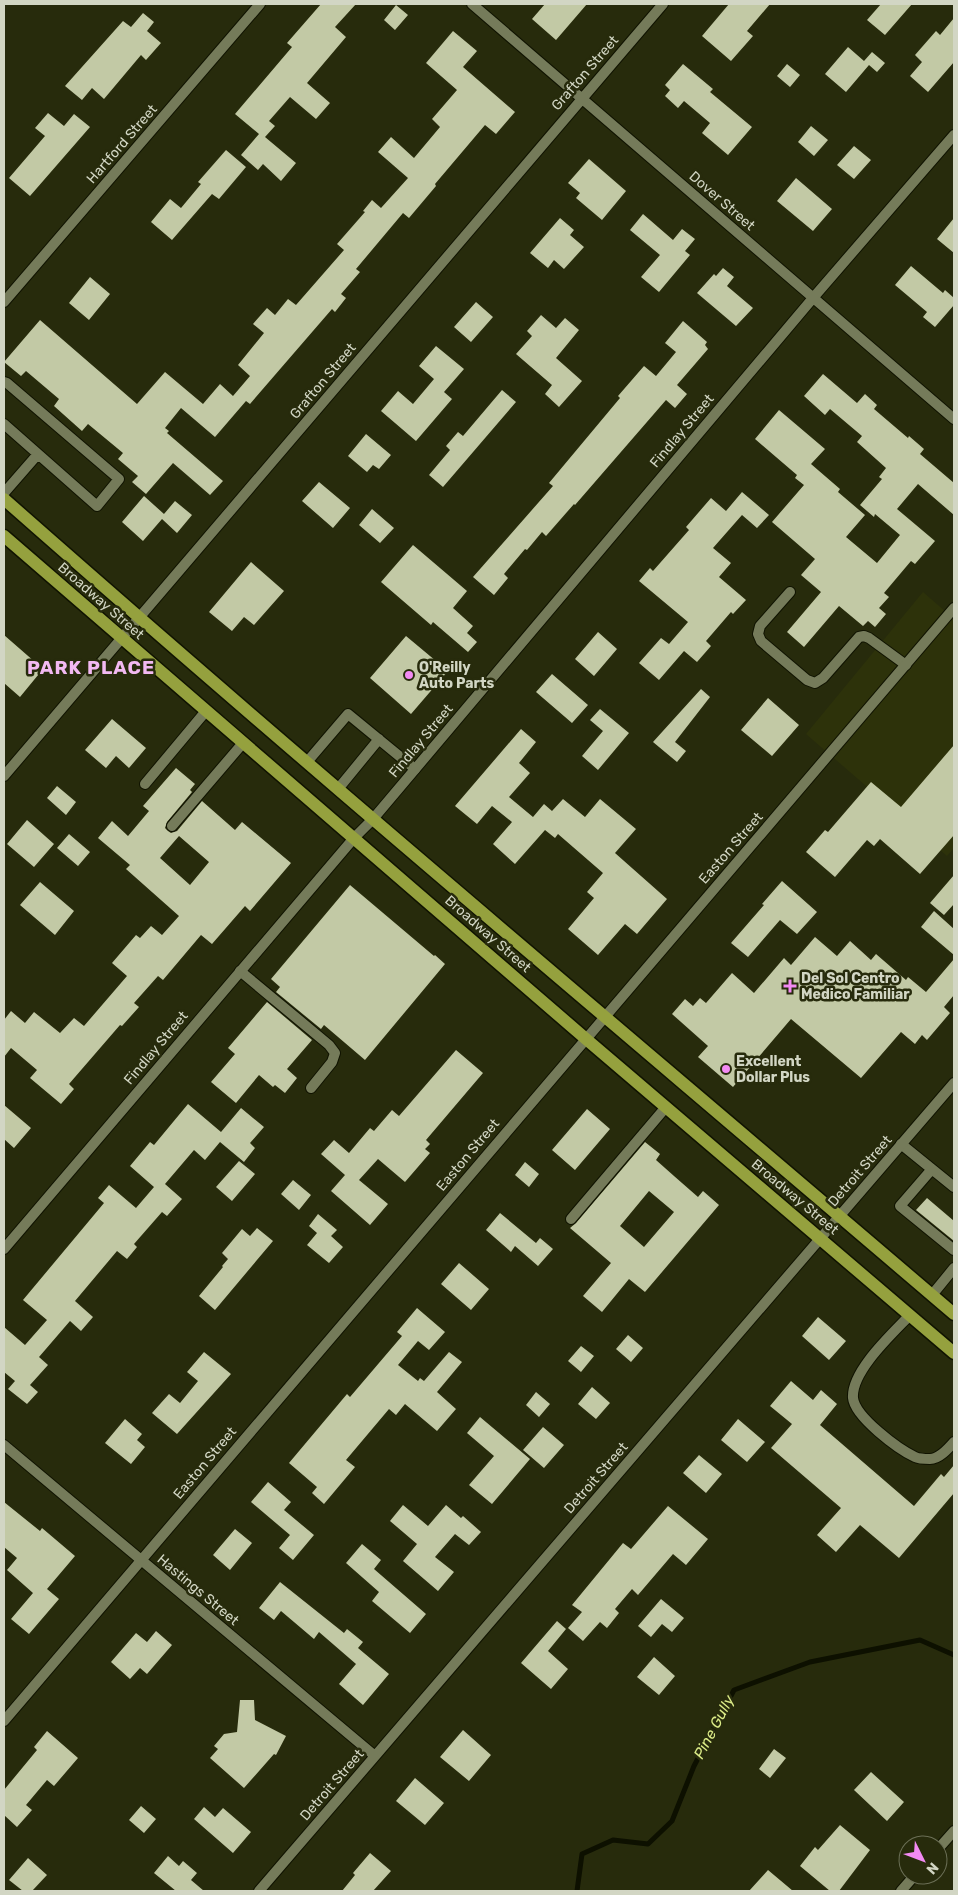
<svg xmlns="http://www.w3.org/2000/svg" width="958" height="1895" viewBox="0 0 958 1895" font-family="Rubik,sans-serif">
<rect width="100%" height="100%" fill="#272b0c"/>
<path fill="#2d320a" d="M923,592L954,619V848L947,856L806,734Z"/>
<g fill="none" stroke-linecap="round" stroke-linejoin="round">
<path stroke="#0d1000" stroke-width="5" d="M577,1891L582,1854L613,1840L648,1844L672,1821L694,1766L734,1690L810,1662L920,1640L954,1655"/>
</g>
<path fill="#c2c9a5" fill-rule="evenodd" d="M321,4H356L335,27L346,37L307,83L330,103L316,119L290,97L269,121L275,126L265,137L296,163L281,181L263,164L258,170L241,155L259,134L235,114L292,47L287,43Z
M545,4H587L556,40L532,19Z
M729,4H770L747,31L753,36L731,61L702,36Z
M881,4H912L885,35L867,20Z
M396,5L408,15L395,30L384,20Z
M143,13L154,22L147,31L161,43L146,60L141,55L104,99L92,88L82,100L65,86L123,21L131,27Z
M954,18V62L928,92L910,76L922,62L915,55L936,31L940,35Z
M453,31L477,51L463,67L515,112L496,134L485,125L435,184L436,186L409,218L403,213L356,269L360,272L341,294L346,298L335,312L332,309L250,404L246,401L215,437L181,408L165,428L169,431L167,433L223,481L210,495L173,463L146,494L132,482L138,476L118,459L123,453L88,424L82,431L54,406L59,399L26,371L21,376L4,362L40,320L137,404L165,372L203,404L220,384L233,396L250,376L238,365L264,333L253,324L267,308L275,315L288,299L296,305L344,250L337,244L365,212L363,211L372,200L381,208L408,178L378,152L391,137L414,158L440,127L432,119L457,90L426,63Z
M848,47L864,61L872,52L885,63L877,72L869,65L846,92L825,74Z
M683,64L713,89L710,92L752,127L728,155L702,133L710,123L684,101L678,108L665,96L670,90L665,85Z
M787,64L800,75L790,87L777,76Z
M48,113L64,126L74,114L90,127L30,196L9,178L45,136L35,128Z
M811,126L828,140L814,156L798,142Z
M854,146L871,160L854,179L837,165Z
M226,150L246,167L219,199L212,194L172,240L151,222L170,199L181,208L201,184L198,182Z
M589,159L626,191L602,220L576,198L580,193L568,183Z
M796,178L832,209L813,231L777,201Z
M643,214L673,240L682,229L695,239L685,251L690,255L659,292L641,277L660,255L630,230Z
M560,218L574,230L570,235L584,247L564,269L554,260L548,268L530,253Z
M954,218V253L937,239Z
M911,266L943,293L945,290L954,298V305L935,327L923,317L927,312L895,285Z
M723,268L734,277L727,286L753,308L736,326L697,293L714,274L716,276Z
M90,277L110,294L89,320L69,303Z
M476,302L493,317L471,342L454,327Z
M541,315L556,328L565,318L579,330L556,358L582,381L559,407L545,394L552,385L516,354L532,336L527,331Z
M683,321L707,342L705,345L708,349L677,385L687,394L675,408L666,400L575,505L574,504L546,536L542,532L527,550L525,549L504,574L508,578L494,595L473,577L553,486L549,483L620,398L618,396L644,366L656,376L676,352L665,343Z
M436,346L464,369L444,392L452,399L416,441L381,411L398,391L413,404L434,379L419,366Z
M823,374L857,403L865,394L877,405L874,409L908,438L909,436L924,449L920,454L954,483V515L918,484L897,509L935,541L915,564L911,561L884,593L889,597L879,608L886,614L875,627L868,621L863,626L839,606L804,647L787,632L821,592L801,575L815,559L772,522L804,485L795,478L797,475L755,439L779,410L825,449L811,464L840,489L838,492L865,515L846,537L877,563L900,535L875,514L874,517L860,505L882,479L879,477L886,468L857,442L862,436L830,409L825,415L804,396Z
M502,390L516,402L443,487L429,475L450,450L446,446L458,432L463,436Z
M366,434L391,455L379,469L373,465L367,472L348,456Z
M319,482L350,508L333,528L302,501Z
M742,492L769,515L757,528L742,515L713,548L731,563L719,577L746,600L733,614L731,612L706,641L711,646L697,662L684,651L659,680L639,663L661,638L669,644L688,622L639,581L650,568L653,571L689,530L686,527L711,498L726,511Z
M144,496L164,514L175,501L192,515L177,533L162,519L143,541L122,522Z
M372,509L394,528L380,543L359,525Z
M413,545L467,591L453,608L473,626L467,633L477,642L468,652L433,622L431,625L381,582Z
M251,562L284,591L254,625L244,617L232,631L209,612Z
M598,632L617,649L594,676L575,659Z
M4,635L43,669L20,697L4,683Z
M406,636L448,671L411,714L370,678Z
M552,674L588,705L572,723L536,692Z
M701,689L710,697L675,742L686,751L677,762L653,742Z
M768,698L799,725L772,756L741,730Z
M600,709L629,733L598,770L582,756L603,731L590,720Z
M112,719L146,748L129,768L116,756L106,768L85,750Z
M521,729L536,742L519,763L530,773L509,797L533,817L544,804L552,811L563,799L585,817L600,799L636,829L615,853L667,899L637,934L625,924L598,955L568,929L594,898L587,892L603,873L558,834L555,838L545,830L515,864L493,844L512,822L492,806L477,824L455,806Z
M954,745V835L920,874L880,839L874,846L867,840L835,877L806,852L825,830L828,832L871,782L901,807Z
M176,768L195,784L190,790L192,792L167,822L165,828L168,831L171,833L177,831L202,801L235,830L242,822L291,863L250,911L245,906L212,944L201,935L163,980L158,976L134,1003L139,1007L122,1026L120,1025L69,1084L74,1089L61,1104L30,1078L37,1070L11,1048L4,1057V1020L11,1011L25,1023L34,1012L60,1033L74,1018L84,1026L127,976L112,963L136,935L140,938L151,926L162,935L179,916L126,869L130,865L98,838L112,821L128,836L149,811L143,806ZM179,836L209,862L190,885L160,858Z
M57,786L76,802L66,815L47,798Z
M27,820L54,844L34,867L7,844Z
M69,834L90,852L78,866L57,848Z
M954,875V904L944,915L930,903Z
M782,881L817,912L797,934L780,920L748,957L731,943L764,905L762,904Z
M40,882L74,911L55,935L20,905Z
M350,885L434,956L435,955L445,964L365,1060L324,1025L321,1029L276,992L280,987L271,979Z
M934,911L954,929V955L921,927Z
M815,937L837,956L850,941L871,960L876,954L906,980L908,977L926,992L954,959V995L944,1007L950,1013L927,1040L922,1035L915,1044L901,1032L861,1078L791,1019L733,1087L698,1057L708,1046L672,1014L685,999L693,1006L700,998L706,1003L732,973L754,993L784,958L791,965Z
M267,1002L312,1040L287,1069L297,1078L285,1093L275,1085L273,1087L259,1075L236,1103L211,1082L235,1054L228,1048Z
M456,1050L483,1073L426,1140L430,1144L425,1149L430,1153L405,1182L378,1159L359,1180L388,1204L370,1225L331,1191L345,1175L321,1154L334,1140L349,1153L370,1128L374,1131L392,1110L399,1116Z
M188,1104L221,1132L241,1108L264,1127L250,1143L255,1148L244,1162L220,1142L205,1160L194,1150L165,1184L182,1199L167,1216L162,1212L134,1244L137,1247L127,1259L117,1251L75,1301L93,1317L81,1331L70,1321L39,1357L48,1365L30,1385L38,1392L27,1404L8,1389L15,1381L4,1372V1327L25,1345L47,1320L23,1300L104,1203L98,1198L109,1185L136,1208L154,1187L130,1166L150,1142L154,1145Z
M4,1105L31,1128L14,1148L4,1139Z
M587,1109L610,1129L575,1170L552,1150Z
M645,1142L660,1154L656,1160L674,1176L698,1197L703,1191L719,1205L645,1292L629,1279L602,1312L583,1296L611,1263L570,1228L576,1223ZM649,1191L674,1212L644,1247L620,1226Z
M239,1161L255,1174L232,1201L216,1187Z
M525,1162L539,1174L529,1187L515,1175Z
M293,1180L311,1195L299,1210L281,1194Z
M927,1198L954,1221V1241L916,1210Z
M500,1213L536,1243L540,1238L553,1249L538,1266L515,1246L511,1252L486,1230Z
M318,1214L337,1230L331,1236L343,1247L329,1263L307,1245L317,1233L309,1226Z
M257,1228L273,1241L215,1310L199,1296L223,1267L222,1266L228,1259L222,1253L242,1229L250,1236Z
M459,1263L489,1289L471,1310L441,1284Z
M417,1308L445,1332L429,1350L418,1341L398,1365L418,1381L420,1378L424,1381L449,1352L462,1362L437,1392L456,1409L437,1431L405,1404L396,1415L389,1409L346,1460L355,1467L324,1504L312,1493L317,1487L289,1463L347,1394L350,1397L402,1336L397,1332Z
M818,1317L846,1341L829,1360L802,1336Z
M628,1335L643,1348L631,1362L616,1349Z
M581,1346L594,1356L581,1372L568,1361Z
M204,1352L231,1374L177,1434L152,1413L169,1394L180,1403L198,1381L187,1372Z
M791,1381L813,1400L821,1390L837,1404L820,1425L914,1506L941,1474L944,1477L954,1465V1493L899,1558L860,1525L836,1552L817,1535L841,1508L771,1448L792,1424L770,1406Z
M592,1387L610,1403L596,1419L578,1404Z
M536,1392L550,1404L539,1417L526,1405Z
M480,1417L530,1459L492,1504L469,1485L494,1456L467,1433Z
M125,1419L142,1434L137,1440L145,1447L131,1464L105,1443Z
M738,1419L765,1442L747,1462L721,1440Z
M543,1427L564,1445L544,1468L523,1450Z
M699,1455L722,1474L706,1493L683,1473Z
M268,1482L291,1502L284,1510L314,1535L293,1560L279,1548L290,1535L251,1502Z
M4,1502L40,1531L42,1528L75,1556L47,1589L59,1599L29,1634L11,1619L33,1593L7,1570L17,1558L4,1547Z
M403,1505L428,1526L446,1505L461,1518L463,1516L481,1532L469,1545L455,1534L435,1557L454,1572L438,1591L403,1561L417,1544L390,1521Z
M668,1506L708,1539L686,1565L673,1554L638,1595L632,1589L615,1609L619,1613L607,1628L600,1622L583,1641L568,1628L582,1612L572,1605L623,1543L631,1549Z
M235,1529L252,1543L230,1570L213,1555Z
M362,1544L381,1560L374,1569L426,1614L410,1633L372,1601L379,1592L346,1563Z
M280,1582L344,1633L347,1629L363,1642L358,1648L389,1674L363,1705L339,1684L356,1664L319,1632L314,1639L281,1611L274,1620L259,1608Z
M661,1599L684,1618L672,1632L662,1624L651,1637L638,1626Z
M557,1621L566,1629L548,1651L568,1669L551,1689L521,1663Z
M156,1631L172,1645L147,1674L140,1668L130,1679L111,1662L136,1633L147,1642Z
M654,1657L675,1676L659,1695L637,1677Z
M240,1700H254L255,1720L286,1736L276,1755L274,1754L244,1788L210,1758L218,1749L214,1746L224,1734L237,1732Z
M463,1730L491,1755L469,1781L440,1757Z
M47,1731L78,1758L54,1786L47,1780L26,1805L32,1810L17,1827L4,1815V1790L37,1750L34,1747Z
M774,1749L786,1758L770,1778L759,1769Z
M871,1772L904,1802L887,1821L854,1790Z
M415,1778L444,1803L425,1825L396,1801Z
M141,1806L156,1819L144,1833L129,1820Z
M204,1807L215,1817L223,1808L251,1832L233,1853L194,1819Z
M840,1825L870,1850L839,1891H830L800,1866L815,1847L818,1850Z
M370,1853L391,1871L373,1891H342L355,1875L353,1873Z
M168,1856L179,1866L183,1861L197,1873L191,1880L204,1891H176L154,1873Z
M28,1858L47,1875L32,1891H23L9,1880Z
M768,1870L793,1891H749Z"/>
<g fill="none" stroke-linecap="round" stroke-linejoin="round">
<defs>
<path id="service" d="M4,382L7,383L119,479L97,506L4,424
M4,493L38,454
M790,592L760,626L758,634L761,641L807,680L815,683L823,678L859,637L864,636L869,638L906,665
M307,762L348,714L415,769
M145,784L206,711
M338,789L379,739
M172,826L243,743
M240,971L329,1045L335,1053L332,1062L311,1088
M901,1144L954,1187
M932,1169L900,1206L954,1250
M571,1219L666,1107
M932,1295L954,1268
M910,1315C893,1333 851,1371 853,1398C855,1417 898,1449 915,1457C919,1459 925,1459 930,1459C939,1459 948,1449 954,1442"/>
<path id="minor" d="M472,4L954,419
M4,302L260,4
M4,776L663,4
M4,1249L354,838L373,819L813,298L954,135
M4,1445L375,1756
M4,1721L954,608
M938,1849L954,1831
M259,1891L954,1083
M901,1891L915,1875"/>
<path id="primary" d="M4,499C317,775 637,1043 954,1314
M4,536L586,1039L954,1353"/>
</defs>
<use href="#service" stroke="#101300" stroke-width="12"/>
<use href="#minor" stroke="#101300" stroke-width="12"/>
<use href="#primary" stroke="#101300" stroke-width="15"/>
<use href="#service" stroke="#757b5a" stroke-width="10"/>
<use href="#minor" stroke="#757b5a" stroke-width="10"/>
<use href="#primary" stroke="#95a13e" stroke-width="12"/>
</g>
<g fill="#f28af3" stroke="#272b0c" stroke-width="2">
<circle cx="409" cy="675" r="5"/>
<path d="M787.5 978.5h5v5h5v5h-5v5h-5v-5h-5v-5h5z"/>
<circle cx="726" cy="1069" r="5"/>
</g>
<g text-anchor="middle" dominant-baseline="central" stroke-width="5" stroke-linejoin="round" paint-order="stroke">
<g font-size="14" fill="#d2d6c4" stroke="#272b0c">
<text transform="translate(585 73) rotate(-49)">Grafton Street</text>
<text transform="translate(122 144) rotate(-49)">Hartford Street</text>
<text transform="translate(722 201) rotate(41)">Dover Street</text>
<text transform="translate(323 381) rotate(-50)">Grafton Street</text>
<text transform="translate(682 431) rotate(-50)">Findlay Street</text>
<text transform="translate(101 601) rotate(41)">Broadway Street</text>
<text transform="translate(421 741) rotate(-50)">Findlay Street</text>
<text transform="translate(731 848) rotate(-49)">Easton Street</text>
<text transform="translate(488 934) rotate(41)">Broadway Street</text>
<text transform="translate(156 1048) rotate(-50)">Findlay Street</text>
<text transform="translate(468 1155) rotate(-50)">Easton Street</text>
<text transform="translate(860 1171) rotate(-49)">Detroit Street</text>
<text transform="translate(795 1197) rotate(40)">Broadway Street</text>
<text transform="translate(205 1463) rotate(-50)">Easton Street</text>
<text transform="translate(596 1478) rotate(-49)">Detroit Street</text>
<text transform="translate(198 1590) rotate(40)">Hastings Street</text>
<text transform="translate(332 1785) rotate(-49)">Detroit Street</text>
</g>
<g font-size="14" font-weight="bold" fill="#d2d6c4" stroke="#272b0c" text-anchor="start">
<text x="419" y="667">O'Reilly<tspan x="419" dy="16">Auto Parts</tspan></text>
<text x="801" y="978">Del Sol Centro<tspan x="801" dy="16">Medico Familiar</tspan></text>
<text x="736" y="1061">Excellent<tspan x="736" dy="16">Dollar Plus</tspan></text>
</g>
<g font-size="15" font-style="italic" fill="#dbeb87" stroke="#272b0c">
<text transform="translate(714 1727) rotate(-62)">Pine Gully</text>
</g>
<g font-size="19" font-weight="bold" letter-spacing="1" fill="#f2b9f2" stroke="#272b0c">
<text x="91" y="667">PARK PLACE</text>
</g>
</g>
<rect width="958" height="1895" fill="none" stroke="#d2d6c4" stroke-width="10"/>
<g transform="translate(923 1860) rotate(132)"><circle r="24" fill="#272b0c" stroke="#6b6f56"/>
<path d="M0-4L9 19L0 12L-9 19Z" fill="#f28af3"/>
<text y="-8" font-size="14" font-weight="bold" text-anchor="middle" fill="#d2d6c4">N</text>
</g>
</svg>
